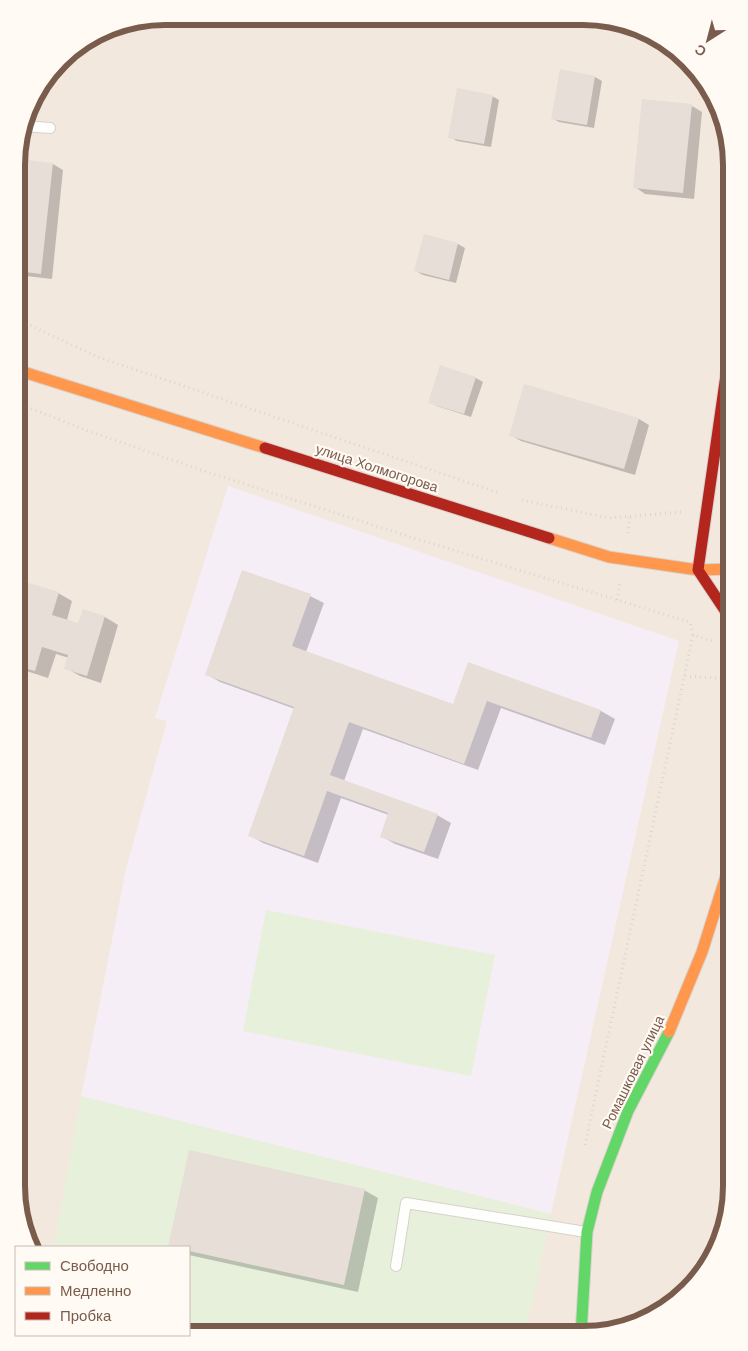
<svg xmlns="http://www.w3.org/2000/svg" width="748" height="1351" viewBox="0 0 748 1351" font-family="'DM Sans',sans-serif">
<rect width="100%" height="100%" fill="#f9f5f0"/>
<path fill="#f2e8de" d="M165,16L612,19L681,53L724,117L732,165L731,1196L701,1276L673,1304L631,1327L583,1335L189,1334V1247H33L24,1234L16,1186L17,146L32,99L67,53L108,27Z"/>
<path fill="#f6eef6" d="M228,486L679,641L551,1214L81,1097L126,869L167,721L155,718Z"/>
<path fill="#e7f0db" d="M266,910L495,955L471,1076L243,1031Z
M81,1096L551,1214L525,1335L189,1334V1247H54Z"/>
<path fill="#0003" d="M595,77L602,81L594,128L559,122L552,118Z
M492,96L499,100L491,147L457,141L450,137Z
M692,106L702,112L694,199L645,194L635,187Z
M17,160L53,164L63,170L52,279L17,275Z
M458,244L465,248L456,283L423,275L416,271Z
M476,378L483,382L471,417L437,406L430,402Z
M639,419L649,425L635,475L521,441L510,435Z
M58,593L72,601L67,620L79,624L105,617L118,625L101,683L80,676L66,668L69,658L56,654L48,678L17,668V605Z
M310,596L324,603L306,652L454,705L469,664L601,711L615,719L605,745L501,708L478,770L363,729L344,781L437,815L451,823L438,859L395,844L381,836L389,815L341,798L318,863L263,843L249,835L295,709L220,682L206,674Z
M364,1190L378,1198L358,1292L189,1255V1247L170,1246Z"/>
<path fill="#e6ded7" d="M560,69L595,76L587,125L551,119Z
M457,88L493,95L484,144L448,138Z
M642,99L692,104L683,193L633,188Z
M17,159L53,163L41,274L17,271Z
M424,234L458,243L449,280L414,271Z
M440,365L476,377L464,414L428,403Z
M524,384L639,418L624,469L509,436Z
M242,570L311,594L292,646L453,704L468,662L601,710L591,738L487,701L464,764L349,722L330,775L438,814L424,852L380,837L388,813L327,791L304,856L248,836L294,707L205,675Z
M25,582L59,592L52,615L78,623L83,609L105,616L87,676L64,669L68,655L42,647L35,671L17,666V604Z
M189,1150L365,1189L344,1285L189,1251V1247H168Z"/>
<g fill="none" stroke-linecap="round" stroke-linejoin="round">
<defs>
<path id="lane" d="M23,126L50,128
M396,1266L406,1203L586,1232"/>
<path id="fast" d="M581,1335L587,1232L597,1192L628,1111L669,1032"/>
<path id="slow" d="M17,370L265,448
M549,538L609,557L698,570L732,569
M669,1032L702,952L732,857"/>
<path id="jam" d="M732,333L698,570L732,621
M265,448L549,538"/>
</defs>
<use href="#lane" stroke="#d7d1cb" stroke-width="12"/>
<use href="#fast" stroke="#d9d2cb" stroke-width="13"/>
<use href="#slow" stroke="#d9d2cb" stroke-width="13"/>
<use href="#jam" stroke="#d9d2cb" stroke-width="13"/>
<path stroke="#dcd5d0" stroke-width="3" stroke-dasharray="1 4" stroke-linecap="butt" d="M17,319L98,357L499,493
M17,403L88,431L204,471L420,540L690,622L693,635L715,642
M522,500L609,518L681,512
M628,533L630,516
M617,600L620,583
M685,676L732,679
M585,1145L693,635"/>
<use href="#lane" stroke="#fefefd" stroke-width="10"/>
<use href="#fast" stroke="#63d668" stroke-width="11"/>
<use href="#slow" stroke="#ff974d" stroke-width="11"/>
<use href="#jam" stroke="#b3261e" stroke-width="11"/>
</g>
<g text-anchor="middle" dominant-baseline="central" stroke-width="4.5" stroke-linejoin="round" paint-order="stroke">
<g font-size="14" fill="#7a5c4d" stroke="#fffaf3">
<text transform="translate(377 468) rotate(18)">улица Холмогорова</text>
<text transform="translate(633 1072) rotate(-64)">Ромашковая улица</text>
</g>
</g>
<path d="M0 0H748V1351H0ZM165 25H583A140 140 0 0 1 723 165V1186A140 140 0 0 1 583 1326H165A140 140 0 0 1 25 1186V165A140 140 0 0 1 165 25Z" fill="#fffaf3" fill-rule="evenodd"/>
<path fill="none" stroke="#7a5c4d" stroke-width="6" d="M165 25H583A140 140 0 0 1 723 165V1186A140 140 0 0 1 583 1326H165A140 140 0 0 1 25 1186V165A140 140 0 0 1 165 25Z"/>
<rect x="15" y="1246" width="175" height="90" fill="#fffaf3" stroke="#cabbb1"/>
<rect x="25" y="1262" width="25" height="8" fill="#63d668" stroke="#cabbb1"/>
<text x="60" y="1271" font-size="15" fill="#7a5c4d">Свободно</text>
<rect x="25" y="1287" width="25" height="8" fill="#ff974d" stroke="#cabbb1"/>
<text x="60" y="1296" font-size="15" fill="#7a5c4d">Медленно</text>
<rect x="25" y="1312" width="25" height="8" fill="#b3261e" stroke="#cabbb1"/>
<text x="60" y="1321" font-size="15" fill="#7a5c4d">Пробка</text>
<g transform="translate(708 40) rotate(216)" stroke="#fffaf3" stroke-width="4" paint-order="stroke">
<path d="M0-4L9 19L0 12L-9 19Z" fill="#7a5c4d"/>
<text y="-8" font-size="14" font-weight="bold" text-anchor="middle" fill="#7a5c4d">С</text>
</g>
</svg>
